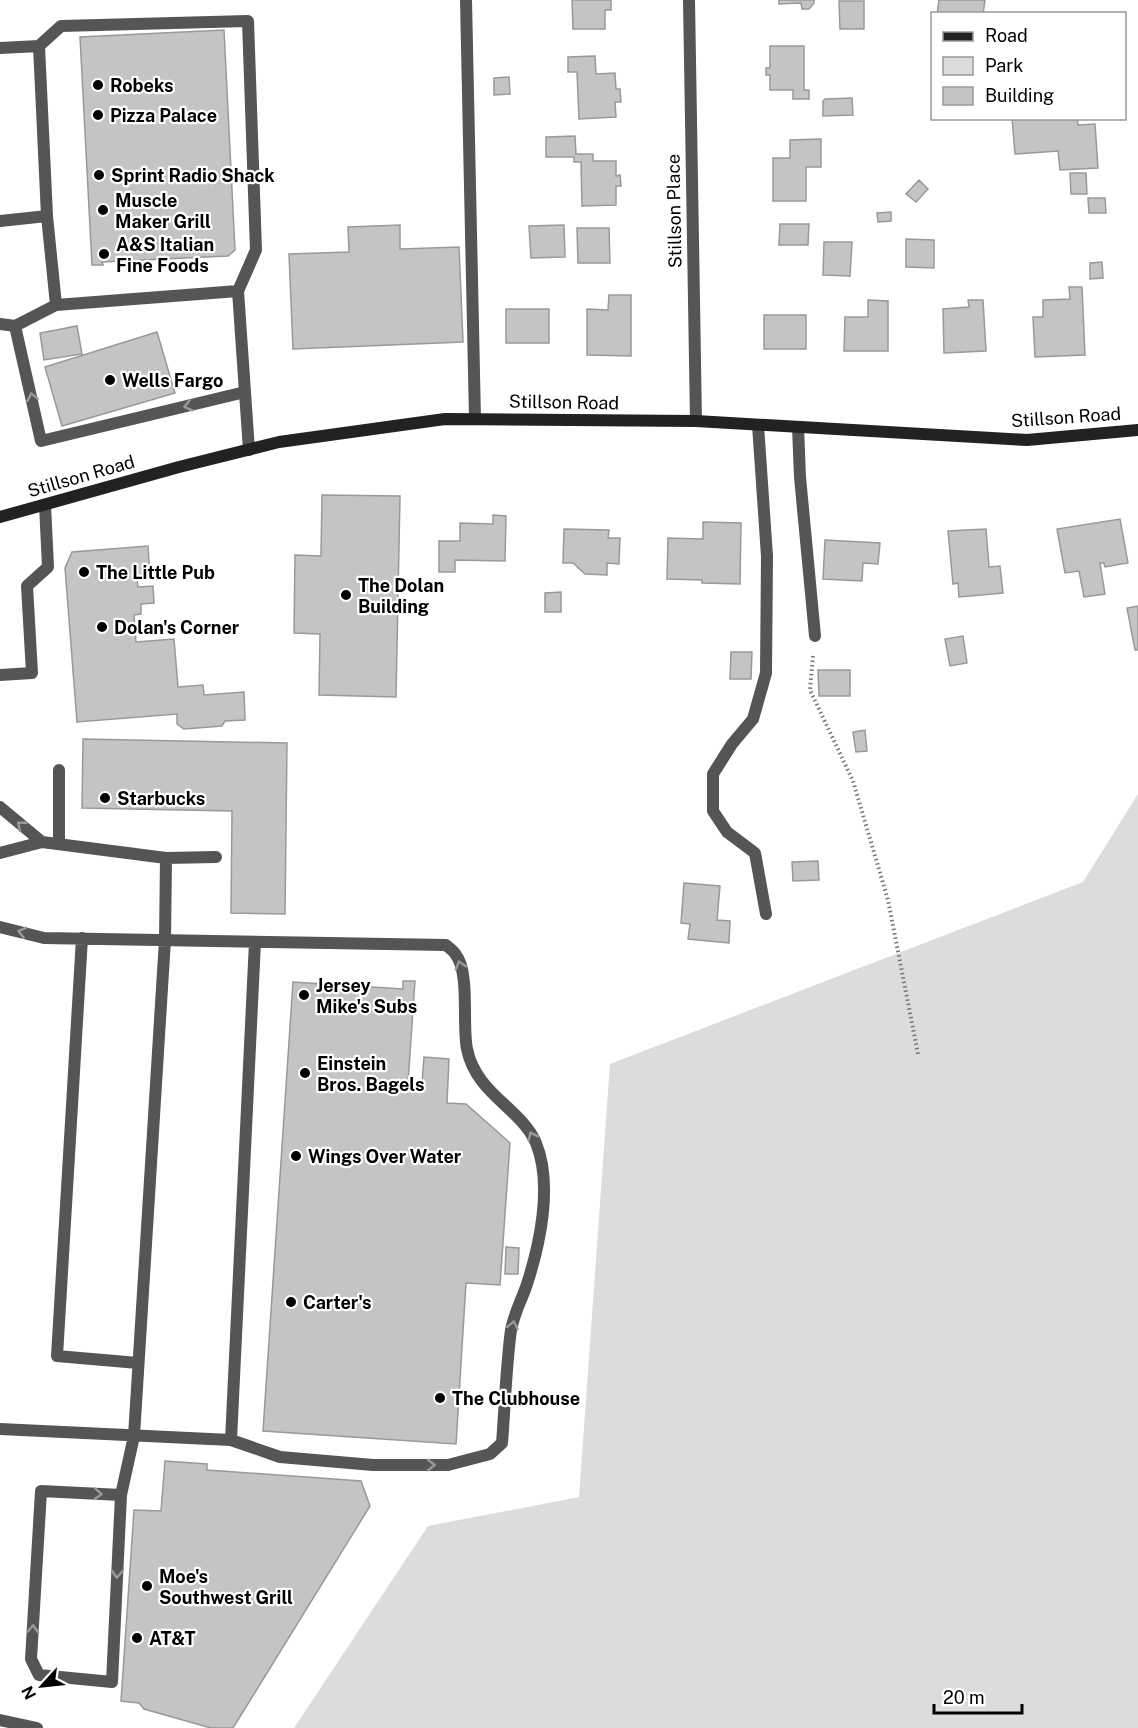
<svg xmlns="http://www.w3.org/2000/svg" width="1138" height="1728" viewBox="0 0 1138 1728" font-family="'Public Sans',sans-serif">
<rect width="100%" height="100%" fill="#fff"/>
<path fill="#dcdcdc" d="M1138,794V1728H294L428,1526L579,1497L610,1064L1083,882Z"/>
<path fill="#c4c4c4" stroke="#999" stroke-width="1.5" d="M572,0H611V10H605V29H573Z
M779,0H814V3L809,9H802L801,3L779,4Z
M939,0H985L983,14H937Z
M839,1H864V29H840Z
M224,30L235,250L228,256L102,262L103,265H92L80,37Z
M770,46H804V90H809V99H793V90H770V75H766V68H770Z
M595,56L596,74L615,73L616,89H620L621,102H615L616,117L579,119L577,72H568V57Z
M509,77L510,94L494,95V78Z
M852,98L853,115L823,116V101L825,99Z
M1012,118H1077L1078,125L1095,124L1098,168L1060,170L1058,151L1015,154Z
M575,136L576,154H593V161H616V176L620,175L621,186H616V205L582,206L581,162H574V157H546V137Z
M821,139V167H806V201H773V158H790V140Z
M1070,173H1086L1087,194H1071Z
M919,180L928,189L916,202L906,194Z
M1088,198H1105L1106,213H1089Z
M891,212V221L878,222L877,213Z
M780,224H809L808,245H779Z
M400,225V249L459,247L463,342L293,349L289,254L349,252L348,227Z
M564,225L565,257L531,258L529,226Z
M577,228H609L610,263H578Z
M906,239L934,240V268L906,267Z
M824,242H852L850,276L823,275Z
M1102,262L1103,278L1090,279V263Z
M1069,287H1082L1085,355L1035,357L1033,317H1043V300L1070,299Z
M609,295H631V356L587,355V309L608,310Z
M868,300L888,301V351H844L845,317H868Z
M968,300H983L986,351L944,353L943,309L969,307Z
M506,309H549V343H506Z
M764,315H806V349H764Z
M77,326L82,354L44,360L40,333Z
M157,332L175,393L62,426L45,367Z
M322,495L400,496L396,697L319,695L320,634L294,633L295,555L321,556Z
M493,515L506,516L505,561L455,560V572H439V541H460V523L493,524Z
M1120,519L1128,563L1105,567L1104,563H1100L1105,594L1084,597L1079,571L1065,573L1057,529Z
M703,522L741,523L740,584L702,583V580L667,579L668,538L703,539Z
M564,529L609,530L608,538H620L619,564L607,563V575L585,574L573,563H563Z
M986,529L989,567L1000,566L1003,593L959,597L958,583L953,584L948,531Z
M825,540L880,543L878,564L863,563L862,581L823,579Z
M148,546L150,577L137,578L138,587L153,586L154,603L141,604V614L134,615L136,642L174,639L178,687L203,685L204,695L244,692L245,720L225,721L222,726L184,729L177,724V714L77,722L65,568L72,552Z
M561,592V612H545V593Z
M1138,606V650H1135L1127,608Z
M963,636L967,663L950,666L945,639Z
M731,652H752L751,679H730Z
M818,670H850V696H819Z
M865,730L867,751L856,752L853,732Z
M83,739L287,743L285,914L231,913L232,811L82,808Z
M818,861L819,880L793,881L792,862Z
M684,883L720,886L717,920L730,921L729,943L688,939L690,924L681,923Z
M403,981H415L408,1082L422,1083L424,1057L449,1059L447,1103L466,1104L510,1143L500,1285L466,1283L456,1444L263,1431L293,982L403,989Z
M506,1247L519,1248L518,1274H505Z
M165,1461L207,1464V1470L361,1481L370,1506L233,1728H211L144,1709L139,1703L121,1701L134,1510L161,1511Z"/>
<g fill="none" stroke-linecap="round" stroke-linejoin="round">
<path stroke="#777" stroke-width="4" stroke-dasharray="1.5 3" stroke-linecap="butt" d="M813,656L810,690L853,781L888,900L918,1054"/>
<path stroke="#555" stroke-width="12" d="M466,0L475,419
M39,46L61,26L248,21L256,250L238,291
M0,48L39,46L47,216L0,221
M47,216L56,305L238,291L249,450
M0,324L15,326L41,441L245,392
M15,326L56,305
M758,425L767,556L766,673L753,719L732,744L713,774V811L727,832L755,853L766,914
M798,427L800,477L815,636
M0,675L32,673L27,586L48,567L45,505
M0,807L42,842
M59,844V770
M0,853L42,842L166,858L216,857
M0,927L44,938L446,945C449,948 454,951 456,955C470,973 462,1025 467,1049C476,1094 521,1108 536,1143C553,1185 540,1245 526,1287C521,1301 514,1314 511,1330C506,1367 505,1406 502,1443L490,1454L448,1465H373L280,1457L231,1440
M82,938L57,1356L138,1363
M0,1429L231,1440L255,942
M121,1495L41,1491L31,1659L39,1675L112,1682L121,1495L134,1436L165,940L166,858
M0,1720L37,1728"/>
<path stroke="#555" stroke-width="12" d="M689,0L696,421"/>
<path stroke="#222" stroke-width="12" d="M0,517L179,467L279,442L445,419L696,421L1027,440L1138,430"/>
</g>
<defs><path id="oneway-chevron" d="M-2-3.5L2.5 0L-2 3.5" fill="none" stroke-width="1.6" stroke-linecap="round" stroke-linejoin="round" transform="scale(1.5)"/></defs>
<g stroke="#999">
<use href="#oneway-chevron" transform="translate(32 397) rotate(-102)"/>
<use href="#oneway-chevron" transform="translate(188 406) rotate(167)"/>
<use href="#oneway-chevron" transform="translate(21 825) rotate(-141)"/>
<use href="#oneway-chevron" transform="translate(22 932) rotate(-166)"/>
<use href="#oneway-chevron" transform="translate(460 965) rotate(-107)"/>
<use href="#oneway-chevron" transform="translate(532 1136) rotate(-117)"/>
<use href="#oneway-chevron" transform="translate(513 1325) rotate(-78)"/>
<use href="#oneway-chevron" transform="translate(431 1465)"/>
<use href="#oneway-chevron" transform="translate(98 1494) rotate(3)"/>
<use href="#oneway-chevron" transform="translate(117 1574) rotate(93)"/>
<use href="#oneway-chevron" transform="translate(33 1629) rotate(-87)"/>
</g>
<g fill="#000" stroke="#fff" stroke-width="2">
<circle cx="98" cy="85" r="6"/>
<circle cx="98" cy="115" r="6"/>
<circle cx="99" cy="175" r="6"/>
<circle cx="103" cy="210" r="6"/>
<circle cx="104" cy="254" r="6"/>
<circle cx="110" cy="380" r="6"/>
<circle cx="84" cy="572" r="6"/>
<circle cx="346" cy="595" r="6"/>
<circle cx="102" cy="627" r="6"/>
<circle cx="105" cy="798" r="6"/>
<circle cx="304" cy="995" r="6"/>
<circle cx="305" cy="1073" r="6"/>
<circle cx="296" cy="1156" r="6"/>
<circle cx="291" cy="1302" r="6"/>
<circle cx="440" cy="1398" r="6"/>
<circle cx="147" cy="1586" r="6"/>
<circle cx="137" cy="1638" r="6"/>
</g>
<g text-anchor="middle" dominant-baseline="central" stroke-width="4.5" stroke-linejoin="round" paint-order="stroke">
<g font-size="18" font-weight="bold" fill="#000" stroke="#fff" text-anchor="start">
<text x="110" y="85">Robeks</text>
<text x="110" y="115">Pizza Palace</text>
<text x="111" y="175">Sprint Radio Shack</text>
<text x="115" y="200">Muscle<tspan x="115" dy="21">Maker Grill</tspan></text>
<text x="116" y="244">A&amp;S Italian<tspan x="116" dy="21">Fine Foods</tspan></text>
<text x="122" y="380">Wells Fargo</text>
<text x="96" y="572">The Little Pub</text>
<text x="358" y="585">The Dolan<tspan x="358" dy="21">Building</tspan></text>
<text x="114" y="627">Dolan's Corner</text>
<text x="117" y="798">Starbucks</text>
<text x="316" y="985">Jersey<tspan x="316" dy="21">Mike's Subs</tspan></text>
<text x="317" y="1063">Einstein<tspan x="317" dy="21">Bros. Bagels</tspan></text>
<text x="308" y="1156">Wings Over Water</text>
<text x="303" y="1302">Carter's</text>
<text x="452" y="1398">The Clubhouse</text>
<text x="159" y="1576">Moe's<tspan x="159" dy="21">Southwest Grill</tspan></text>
<text x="149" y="1638">AT&amp;T</text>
</g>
<g font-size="18" fill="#000" stroke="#fff">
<text transform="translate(674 211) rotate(-91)">Stillson Place</text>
<text transform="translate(564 402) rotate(1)">Stillson Road</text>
<text transform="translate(1066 417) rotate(-4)">Stillson Road</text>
<text transform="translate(81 476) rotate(-16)">Stillson Road</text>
</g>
</g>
<rect x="931" y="12" width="195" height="108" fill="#ffffff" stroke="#999999" stroke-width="1.5"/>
<rect x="943" y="32" width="30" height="9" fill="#222222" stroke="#999999" stroke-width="1.5"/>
<text x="985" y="42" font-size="18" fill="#000000">Road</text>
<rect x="943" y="57" width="30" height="18" fill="#dcdcdc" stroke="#999999" stroke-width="1.5"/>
<text x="985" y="72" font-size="18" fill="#000000">Park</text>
<rect x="943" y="87" width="30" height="18" fill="#c4c4c4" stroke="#999999" stroke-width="1.5"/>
<text x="985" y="102" font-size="18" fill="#000000">Building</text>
<g transform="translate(42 1686) rotate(243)" stroke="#ffffff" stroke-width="4.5" paint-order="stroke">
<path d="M0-4.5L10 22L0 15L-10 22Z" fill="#000000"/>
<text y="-9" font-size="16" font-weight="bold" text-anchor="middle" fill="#000000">N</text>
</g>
<path d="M934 1704v9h88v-9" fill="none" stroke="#000000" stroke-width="3"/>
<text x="943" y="1704" font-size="18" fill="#000000" stroke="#ffffff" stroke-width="4.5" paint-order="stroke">20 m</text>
</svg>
